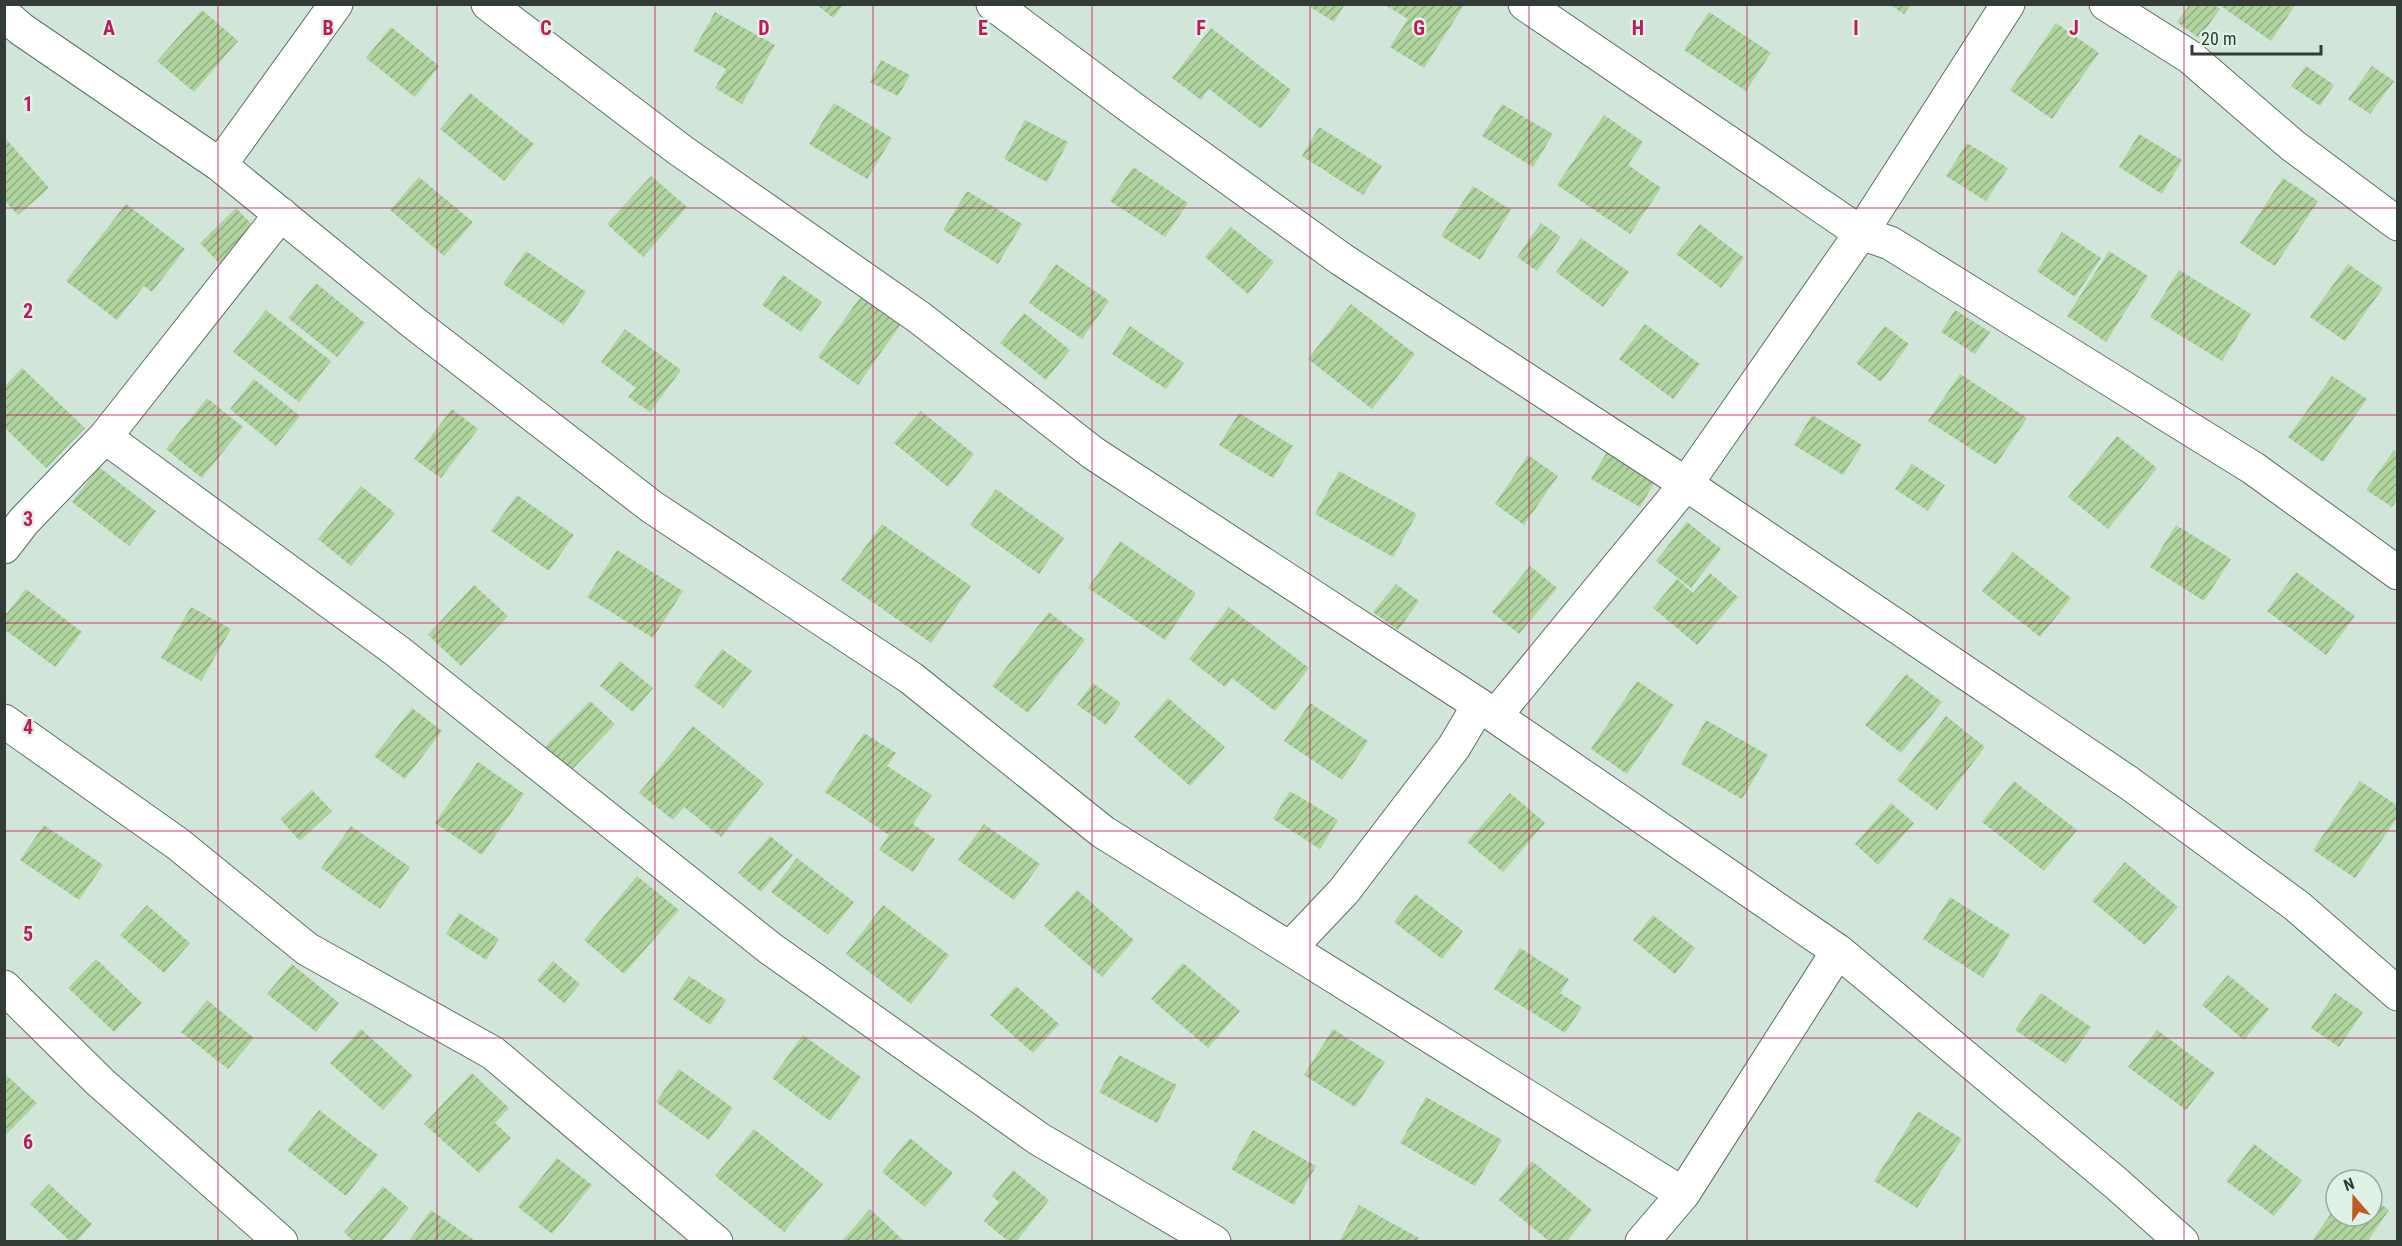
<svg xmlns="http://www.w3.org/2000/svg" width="2402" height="1246" viewBox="0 0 2402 1246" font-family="'Roboto Condensed',sans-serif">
<defs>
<pattern id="building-hatch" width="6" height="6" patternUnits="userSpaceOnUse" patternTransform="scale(1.5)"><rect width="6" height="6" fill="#afd49e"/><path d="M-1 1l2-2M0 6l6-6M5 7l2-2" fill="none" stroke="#8fad82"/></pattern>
</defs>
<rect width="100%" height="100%" fill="#d1e5d9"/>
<path fill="url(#building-hatch)" d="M816,4H844L833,18Z
M1306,4H1345L1334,22Z
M1889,4H1911L1904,14Z
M2190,4H2213L2220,9L2199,38L2177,22Z
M2218,4H2296L2271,41Z
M1385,5H1464L1424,68L1390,47L1408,19Z
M202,10L238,41L194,92L157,61Z
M715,12L775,45L742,104L715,88L726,69L693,51Z
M1709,12L1771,53L1746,91L1684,50Z
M2056,23L2099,53L2052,119L2010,90Z
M391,27L439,66L415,97L366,58Z
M1211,28L1291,90L1261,129L1209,89L1201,100L1172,78Z
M881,60L910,75L898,96L870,82Z
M2306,66L2334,85L2320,106L2291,86Z
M2372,66L2394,81L2370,114L2348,99Z
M470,93L534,144L504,181L440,129Z
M834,103L892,138L867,179L809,144Z
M1502,104L1553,134L1533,167L1482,136Z
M1604,115L1643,142L1628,165L1661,188L1630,234L1557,185Z
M1025,120L1068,142L1047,182L1004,159Z
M1319,127L1382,166L1363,195L1302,156Z
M2139,134L2182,160L2162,194L2119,167Z
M7,140L49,188L18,215L4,200V141Z
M1967,143L2008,168L1986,201L1946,176Z
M1133,167L1188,203L1165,237L1110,201Z
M651,176L687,207L643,257L607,224Z
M419,177L473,222L444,256L390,210Z
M2283,178L2318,201L2275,266L2240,243Z
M1473,186L1511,210L1480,260L1441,236Z
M967,191L1022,224L998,264L943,230Z
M126,204L185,249L152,292L144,286L117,320L66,281Z
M236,208L257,230L221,265L200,243Z
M1541,223L1561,237L1537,271L1517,257Z
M1700,224L1744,258L1721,288L1676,254Z
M1231,227L1274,262L1248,294L1205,257Z
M2062,232L2101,258L2075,297L2037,271Z
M1581,238L1629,272L1603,307L1556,272Z
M526,251L586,292L564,325L503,284Z
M2109,251L2148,276L2106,342L2067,316Z
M1056,264L1109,301L1082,339L1029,303Z
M2348,264L2383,288L2345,341L2310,317Z
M2179,270L2251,314L2222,361L2150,317Z
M783,275L822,302L801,332L762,305Z
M316,283L365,323L337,357L288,318Z
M861,296L901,324L858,385L818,357Z
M1351,304L1415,354L1372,409L1308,359Z
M266,310L331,361L299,402L233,352Z
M1955,310L1990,332L1975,354L1941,332Z
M1024,313L1070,350L1046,380L1000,343Z
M1645,324L1700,364L1673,399L1619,359Z
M1130,326L1184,363L1166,389L1112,354Z
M1885,326L1909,344L1881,382L1856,363Z
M625,329L681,370L650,412L628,397L636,388L601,362Z
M22,368L85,428L46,468L5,428V386Z
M1960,374L2027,418L1996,465L1928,421Z
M2332,376L2367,399L2323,462L2288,437Z
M254,379L300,416L276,446L230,409Z
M207,398L243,427L202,478L166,449Z
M452,409L478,429L441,478L414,459Z
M921,411L974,454L948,487L894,443Z
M1239,413L1293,446L1273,478L1219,445Z
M1812,415L1862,445L1843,475L1794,445Z
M2117,436L2157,468L2108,529L2068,497Z
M2394,450L2398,452V498L2392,507L2366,490Z
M1607,452L1656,480L1640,507L1591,479Z
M1528,455L1558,476L1524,525L1495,504Z
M1912,464L1945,485L1928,511L1895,489Z
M99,467L156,511L129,546L72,502Z
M1339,471L1417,514L1393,557L1315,514Z
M361,486L395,513L351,566L318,539Z
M996,489L1064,538L1039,574L970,525Z
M517,495L574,535L549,571L491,531Z
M1687,522L1721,549L1691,588L1656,561Z
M882,524L971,586L931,643L841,580Z
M2176,525L2231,559L2204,601L2150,567Z
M1120,541L1196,593L1165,640L1088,588Z
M617,550L683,591L653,638L587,597Z
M2013,552L2071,598L2040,637L1982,591Z
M1530,566L1557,588L1519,634L1492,612Z
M2296,572L2355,616L2326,655L2267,611Z
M1710,573L1738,597L1697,645L1653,608L1677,579L1693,593Z
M1396,584L1419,601L1398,630L1373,612Z
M474,585L508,616L461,666L428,635Z
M26,589L82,632L55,667L4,629V617Z
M191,607L231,629L201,681L161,658Z
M1229,607L1309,668L1275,711L1232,678L1225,687L1189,659Z
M1049,612L1085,640L1028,713L992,686Z
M722,649L752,671L723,708L694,686Z
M620,661L653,688L633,712L600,686Z
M1906,674L1942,702L1901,753L1865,725Z
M1637,681L1674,705L1627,774L1591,749Z
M1093,683L1121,703L1106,725L1077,705Z
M1168,698L1225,747L1190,786L1134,737Z
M590,701L615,724L568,774L542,750Z
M1310,703L1368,741L1342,780L1284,741Z
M412,708L442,731L405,779L374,756Z
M1946,716L1985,747L1937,810L1897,780Z
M1706,720L1768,755L1742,799L1681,764Z
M693,726L764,783L721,837L684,807L673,820L639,793Z
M864,733L896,753L887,766L932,795L913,824L935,839L913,872L879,850L889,835L825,792Z
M478,762L524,794L482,855L435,823Z
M2014,781L2077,830L2044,871L1982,822Z
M2360,781L2398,806V817L2355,878L2313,850Z
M312,790L332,811L300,841L280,819Z
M1290,791L1338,820L1320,849L1273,819Z
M1510,793L1545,823L1503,872L1467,842Z
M1891,803L1914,823L1878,865L1855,844Z
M984,824L1040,864L1014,900L958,860Z
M44,825L103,865L79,900L20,860Z
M351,826L410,867L380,909L321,868Z
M770,836L793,855L761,892L738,873Z
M797,858L854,902L828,935L771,892Z
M2125,862L2178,907L2145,945L2092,901Z
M637,876L679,910L624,974L584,940Z
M1077,890L1134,940L1102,977L1044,926Z
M1415,894L1463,931L1442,959L1394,922Z
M1950,897L2010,935L1983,978L1923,939Z
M147,905L190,943L164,973L120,935Z
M883,905L949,955L911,1004L846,954Z
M459,913L499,939L486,960L446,934Z
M1653,915L1695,948L1675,974L1633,940Z
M1520,948L1569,979L1560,993L1582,1007L1565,1033L1494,989Z
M96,959L142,1003L114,1032L68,988Z
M553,961L580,984L564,1003L537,980Z
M1183,963L1240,1011L1208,1048L1151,999Z
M292,964L339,1003L316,1032L267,994Z
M2228,975L2269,1009L2244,1040L2202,1005Z
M689,976L726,1000L710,1025L673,999Z
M1016,986L1059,1024L1033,1053L990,1015Z
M2041,993L2091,1027L2066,1064L2015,1030Z
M2335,993L2363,1012L2339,1047L2311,1028Z
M207,1000L254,1038L228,1069L181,1032Z
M361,1029L413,1076L383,1110L330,1063Z
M1333,1029L1385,1062L1355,1107L1304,1075Z
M2157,1030L2215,1073L2186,1110L2128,1067Z
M803,1035L861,1077L830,1121L772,1078Z
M1119,1055L1177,1085L1157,1123L1099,1092Z
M679,1069L733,1108L709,1140L656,1102Z
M4,1073L37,1103L4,1137Z
M472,1073L509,1108L495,1123L511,1138L479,1173L424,1124Z
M1426,1097L1502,1140L1475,1186L1400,1143Z
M319,1110L378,1155L346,1196L287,1150Z
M1918,1111L1962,1139L1917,1208L1874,1181Z
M754,1129L823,1184L784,1232L715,1176Z
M1253,1130L1316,1166L1294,1205L1231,1169Z
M910,1138L953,1173L925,1207L882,1172Z
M2254,1144L2302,1180L2274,1216L2226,1181Z
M557,1158L592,1185L552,1234L518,1207Z
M1532,1161L1592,1210L1566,1242H1550L1499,1200Z
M1013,1170L1049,1200L1016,1242H1009L984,1221L999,1202L992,1196Z
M49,1184L92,1224L76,1242H71L30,1204Z
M383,1186L409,1208L381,1242H354L344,1232Z
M2372,1198L2389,1210L2367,1242L2312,1241L2336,1206V1216H2372Z
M1359,1205L1419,1238L1417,1242H1339Z
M870,1209L905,1242H841Z
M431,1210L477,1242H408Z"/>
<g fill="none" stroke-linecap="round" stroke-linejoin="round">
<defs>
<path id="street" d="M488,4L680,150L920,318L1093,453L1479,705L1838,951L2117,1184L2182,1242
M993,4L1136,111L1341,259L1686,484L2129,783L2297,906L2398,994
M1525,4L1861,233L1890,243L2253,468L2398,573
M2106,4L2190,57L2292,145L2398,224
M4,14L21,29L220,165L414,323L652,507L911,678L1103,832L1683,1194
M220,165L336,4
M105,437L397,651L771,949L1039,1139L1214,1242
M4,547L24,521L105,437L281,214
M1495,716L1686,484L1861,233L2008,4
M4,721L178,844L307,949L493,1053L716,1242
M1290,948L1344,891L1454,747L1479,705
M4,987L100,1082L281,1242
M1642,1242L1683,1194L1838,951"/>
</defs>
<use href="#street" stroke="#5f7066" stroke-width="35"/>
<use href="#street" stroke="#fff" stroke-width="33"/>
</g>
<path fill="none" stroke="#c2185b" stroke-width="1.5" stroke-opacity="0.55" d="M218,4V1242M437,4V1242M655,4V1242M873,4V1242M1092,4V1242M1310,4V1242M1529,4V1242M1747,4V1242M1965,4V1242M2184,4V1242M4,208H2398M4,415H2398M4,623H2398M4,831H2398M4,1038H2398"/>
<g font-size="20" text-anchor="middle" font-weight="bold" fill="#c2185b" stroke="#def2e6" stroke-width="5" stroke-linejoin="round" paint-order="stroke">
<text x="109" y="35">A</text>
<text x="328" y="35">B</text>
<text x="546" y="35">C</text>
<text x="764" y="35">D</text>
<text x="983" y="35">E</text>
<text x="1201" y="35">F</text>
<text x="1419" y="35">G</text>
<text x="1638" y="35">H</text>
<text x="1856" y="35">I</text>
<text x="2074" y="35">J</text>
<text x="28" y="111">1</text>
<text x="28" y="318">2</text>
<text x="28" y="526">3</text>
<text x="28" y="734">4</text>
<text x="28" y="941">5</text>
<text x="28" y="1149">6</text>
</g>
<rect width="2402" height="1246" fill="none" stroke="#333b36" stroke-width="12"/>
<g transform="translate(2354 1198) rotate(340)"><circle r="28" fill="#def2e6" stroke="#9aa9a0" stroke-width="1.5"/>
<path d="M0-4.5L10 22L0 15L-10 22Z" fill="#bf5b25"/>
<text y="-9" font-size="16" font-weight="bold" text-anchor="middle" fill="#333b36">N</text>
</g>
<path d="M2192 45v9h129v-9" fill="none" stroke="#333b36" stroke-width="3"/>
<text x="2201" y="45" font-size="18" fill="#333b36" stroke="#def2e6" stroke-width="4.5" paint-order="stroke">20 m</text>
</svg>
